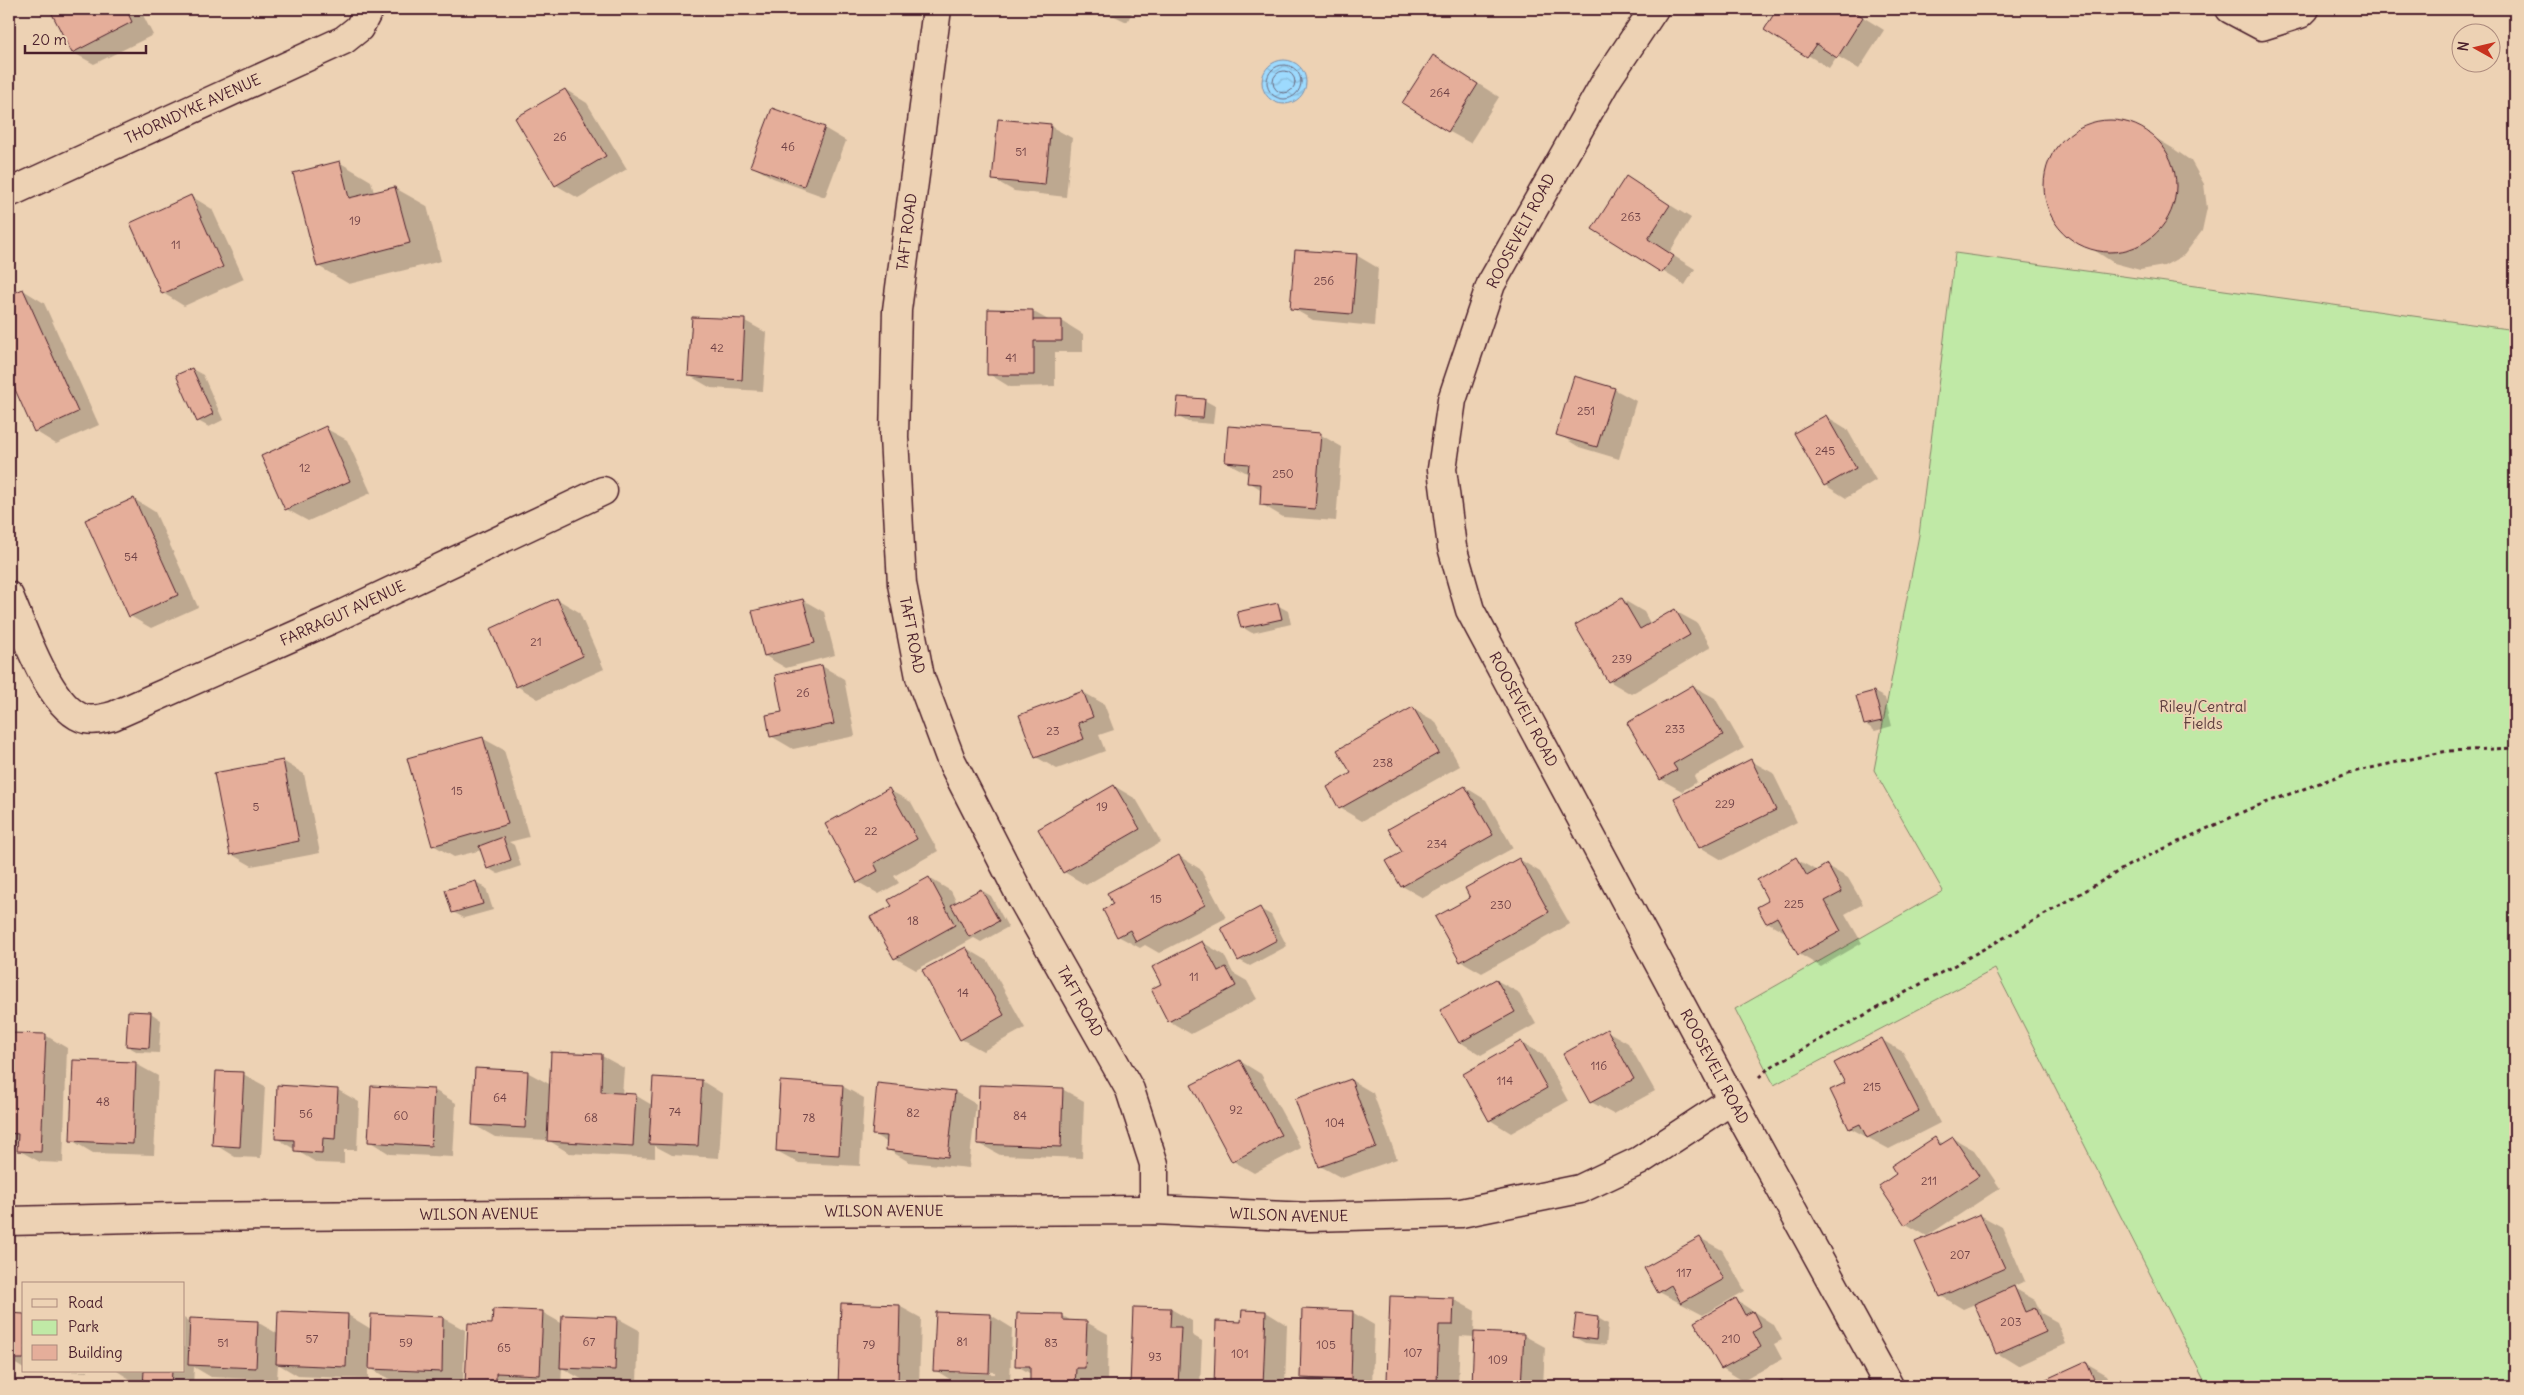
<svg xmlns="http://www.w3.org/2000/svg" width="2524" height="1395" font-family="Delius,sans-serif">
  <style>
    .green { fill: #c0e9a6; stroke: #858468 }
    .water { fill: url(#water-waves); stroke: #7c8faa }
    .shadow { fill: #0003; fill-rule: evenodd }
    .lines { fill: none; stroke-linecap: round; stroke-linejoin: round }
    .shore { stroke: #6b6a7f; stroke-width: 1 }
    .building { fill: #e5ae9a; stroke: #4a1f2b }
    .minor-casing { stroke: #4a1f2b; stroke-width: 31 }
    .path { stroke: #4a1f2b; stroke-width: 3; stroke-dasharray: 4 4; stroke-linecap: butt }
    .minor { stroke: #edd2b4; stroke-width: 28 }
    .labels { text-anchor: middle; stroke-width: 4; stroke-linejoin: round; paint-order: stroke }
    .number-label { font-size: 12px; fill: #714347 }
    .street-label { font-size: 15px; fill: #4a1f2b; stroke: #edd2b4 }
    .park-label { font-size: 15px; fill: #5c3d3d; stroke: #edd2b4 }
  </style>
  <defs>
    <pattern id="water-waves" width="16" height="10" patternUnits="userSpaceOnUse" patternTransform="scale(1.25)"><rect width="16" height="10" fill="#9ddafe"/><path d="M0 5q4-4 8 0t8 0" fill="none" stroke="#89bbda"/></pattern>
  </defs>
  <rect width="100%" height="100%" fill="#edd2b4"/>
  <filter id="ink" filterUnits="userSpaceOnUse"><feTurbulence type="fractalNoise" baseFrequency=".02" numOctaves="2"/><feDisplacementMap in="SourceGraphic" scale="10" xChannelSelector="R" yChannelSelector="G"/><feConvolveMatrix kernelMatrix="1 2 1 2 8 2 1 2 1" color-interpolation-filters="sRGB"/></filter>
  <g filter="url(#ink)">
    <polygon class="green" points="1955,253 2515,330 2515,1386 2207,1386 1995,969 1774,1085 1735,1009 1943,891 1874,770 1919,535"/>
    <circle class="water" cx="1284" cy="82" r="22"/>
    <g class="shadow">
      <polygon points="56,9 140,9 153,35 94,64 72,52 52,11"/>
      <polygon points="1100,9 1134,9 1127,22"/>
      <polygon points="1779,9 1850,9 1884,30 1859,69 1837,56 1829,68 1765,29"/>
      <polygon points="1455,69 1499,97 1470,143 1448,131"/>
      <polygon points="566,90 587,103 627,169 578,198 556,185"/>
      <polygon points="2116,122 2142,130 2174,149 2191,161 2204,184 2207,208 2202,231 2184,255 2164,266 2140,270 2114,263 2063,230 2048,204 2046,180 2052,157 2066,139 2089,125"/>
      <polygon points="1050,126 1072,138 1066,197 1014,191 993,179"/>
      <polygon points="824,128 846,141 825,197 773,178 752,166"/>
      <polygon points="339,162 371,181 374,193 395,188 427,206 441,261 349,284 318,266"/>
      <polygon points="1627,178 1691,218 1669,253 1695,269 1685,285 1594,229"/>
      <polygon points="191,196 212,209 244,279 184,306 163,293"/>
      <polygon points="1356,255 1378,268 1374,326 1313,320 1292,308"/>
      <polygon points="23,290 44,303 99,425 56,444 35,431 9,373 9,296"/>
      <polygon points="1032,311 1050,321 1062,321 1083,334 1083,352 1055,352 1055,386 1010,387 989,374"/>
      <polygon points="693,318 745,321 767,333 763,391 711,388 690,376"/>
      <polygon points="192,369 203,375 223,420 209,427 198,421"/>
      <polygon points="1614,389 1636,401 1619,459 1579,447 1558,434"/>
      <polygon points="1204,400 1215,406 1213,424 1188,422 1177,416"/>
      <polygon points="1826,416 1847,429 1876,480 1846,498 1825,485"/>
      <polygon points="325,428 347,440 371,493 308,521 286,509"/>
      <polygon points="1321,435 1342,447 1336,521 1283,517 1261,504 1262,490 1249,482 1249,474 1226,462"/>
      <polygon points="134,499 155,512 198,607 151,628 130,616"/>
      <polygon points="557,599 579,612 604,669 538,699 517,686"/>
      <polygon points="1622,599 1644,612 1651,625 1675,611 1697,623 1711,647 1631,694 1609,681 1577,625"/>
      <polygon points="803,600 824,612 835,655 786,668 765,656"/>
      <polygon points="1277,605 1288,611 1291,624 1252,633 1242,627"/>
      <polygon points="822,666 844,679 855,736 793,749 771,736 783,713"/>
      <polygon points="1693,686 1715,698 1744,748 1694,776 1697,782 1682,791 1660,779"/>
      <polygon points="1083,692 1104,704 1114,730 1099,735 1105,751 1057,769 1036,757"/>
      <polygon points="1874,692 1885,698 1892,726 1875,731 1865,724"/>
      <polygon points="1413,709 1435,721 1460,766 1362,821 1340,808 1329,787 1352,774"/>
      <polygon points="482,738 504,750 529,837 509,842 514,845 521,866 498,874 488,868 482,850 454,857 433,845"/>
      <polygon points="283,761 304,774 320,853 252,866 231,854"/>
      <polygon points="1751,761 1773,773 1797,822 1722,860 1700,847"/>
      <polygon points="1114,786 1136,799 1161,842 1086,885 1064,872"/>
      <polygon points="1465,787 1486,800 1513,848 1423,898 1402,886 1403,853"/>
      <polygon points="889,790 911,802 938,851 894,876 899,883 879,894 858,882"/>
      <polygon points="1179,856 1200,869 1226,918 1159,953 1145,945 1140,948 1118,936"/>
      <polygon points="1519,859 1540,872 1570,924 1482,973 1461,961 1471,898"/>
      <polygon points="1796,859 1817,871 1827,866 1848,878 1863,904 1845,914 1862,943 1821,967 1799,954 1787,933 1767,922 1770,901"/>
      <polygon points="929,878 951,891 957,903 981,890 991,896 1008,927 981,942 974,938 916,970 895,958 893,906"/>
      <polygon points="476,882 486,888 493,910 464,918 453,912"/>
      <polygon points="1260,909 1271,915 1287,946 1250,966 1239,960"/>
      <polygon points="1202,942 1224,955 1233,973 1247,981 1257,999 1191,1034 1169,1021 1162,984"/>
      <polygon points="966,948 988,961 1025,1028 983,1051 961,1039"/>
      <polygon points="1496,980 1518,992 1536,1024 1481,1055 1460,1042"/>
      <polygon points="151,1013 161,1020 159,1053 138,1052 127,1046"/>
      <polygon points="1607,1031 1628,1043 1655,1091 1613,1114 1591,1102"/>
      <polygon points="9,1034 45,1035 67,1048 63,1163 40,1162 18,1150 19,1144 9,1142"/>
      <polygon points="1882,1040 1903,1052 1940,1123 1889,1149 1850,1128 1847,1084"/>
      <polygon points="1521,1042 1543,1055 1568,1101 1511,1133 1490,1120"/>
      <polygon points="552,1053 602,1056 624,1068 622,1095 635,1095 652,1105 702,1081 723,1094 719,1158 672,1155 655,1146 655,1158 569,1153 548,1140 495,1137 474,1125 527,1072 551,1085"/>
      <polygon points="74,1061 136,1064 158,1076 154,1155 93,1153 71,1140"/>
      <polygon points="1240,1061 1261,1074 1301,1148 1254,1173 1233,1161"/>
      <polygon points="243,1074 265,1086 261,1158 235,1157 214,1144"/>
      <polygon points="1351,1080 1373,1093 1397,1159 1342,1178 1320,1166"/>
      <polygon points="842,1086 864,1098 860,1166 799,1163 777,1151"/>
      <polygon points="372,1087 434,1090 456,1103 453,1157 390,1154 369,1141"/>
      <polygon points="1062,1089 1084,1101 1082,1158 1000,1155 978,1143"/>
      <polygon points="338,1090 359,1102 357,1150 344,1150 344,1164 317,1163 276,1138"/>
      <polygon points="955,1092 976,1104 969,1168 909,1162 887,1149 888,1143 873,1134"/>
      <polygon points="1953,1138 1974,1150 2000,1188 1927,1236 1906,1224 1898,1174 1935,1139 1944,1144"/>
      <polygon points="1980,1215 2002,1227 2025,1281 2012,1287 2035,1300 2041,1313 2057,1322 2066,1344 2018,1366 1997,1353 1975,1304 1963,1309 1941,1296"/>
      <polygon points="1700,1238 1722,1250 1745,1291 1703,1315 1659,1292"/>
      <polygon points="1453,1299 1475,1311 1474,1333 1523,1335 1545,1347 1543,1386 1473,1386 1475,1337 1460,1336 1458,1386 1399,1386 1389,1380"/>
      <polygon points="1736,1300 1774,1325 1782,1340 1774,1344 1782,1359 1743,1381 1722,1368"/>
      <polygon points="842,1304 899,1306 921,1318 919,1386 840,1386"/>
      <polygon points="1134,1308 1171,1309 1192,1321 1192,1335 1202,1341 1200,1386 1131,1386"/>
      <polygon points="542,1312 563,1324 563,1316 617,1318 639,1330 637,1382 583,1380 562,1368 561,1386 466,1384 493,1325"/>
      <polygon points="1266,1312 1287,1325 1285,1386 1215,1386 1217,1322 1243,1323"/>
      <polygon points="1352,1312 1374,1325 1372,1386 1316,1386 1301,1377"/>
      <polygon points="9,1314 24,1315 24,1369 9,1360"/>
      <polygon points="348,1315 371,1329 372,1315 443,1318 465,1330 463,1383 391,1380 368,1367 368,1379 298,1376 278,1364 277,1380 211,1377 194,1367 193,1386 144,1386 145,1381 133,1381 117,1371 184,1371 184,1318 191,1323 257,1322 278,1334"/>
      <path d="M991,1315L1012,1328L1010,1384L956,1383L935,1370ZM955,1370L995,1372V1374L955,1373Z"/>
      <polygon points="1063,1316 1073,1322 1086,1322 1108,1334 1107,1380 1097,1380 1097,1386 1031,1386 1031,1374 1016,1365"/>
      <polygon points="1577,1316 1598,1318 1608,1324 1606,1345 1585,1343 1574,1337"/>
      <polygon points="2086,1363 2107,1375 2112,1386 2034,1386"/>
      <polygon points="59,1371 88,1371 88,1372"/>
    </g>
    <g class="lines">
      <g class="shore">
        <circle cx="1284" cy="82" r="17"/>
        <circle cx="1284" cy="82" r="11"/>
      </g>
    </g>
    <g class="building">
      <polygon points="53,9 126,9 132,22 72,53 50,10"/>
      <polygon points="1777,9 1850,9 1863,17 1837,58 1816,44 1807,57 1764,30"/>
      <polygon points="1433,55 1478,84 1448,132 1402,103"/>
      <polygon points="565,89 606,156 555,186 515,118"/>
      <polygon points="772,108 825,127 804,186 750,166"/>
      <polygon points="998,119 1051,124 1045,185 992,180"/>
      <circle cx="2110" cy="186" r="66"/>
      <polygon points="340,161 349,198 395,187 410,243 317,267 293,173"/>
      <polygon points="1626,176 1670,205 1648,239 1674,256 1662,273 1592,229"/>
      <polygon points="191,195 223,267 162,294 130,223"/>
      <polygon points="1295,250 1357,254 1352,314 1290,309"/>
      <polygon points="23,289 78,412 34,432 9,376 9,295"/>
      <polygon points="988,309 1033,310 1033,320 1062,320 1062,341 1034,341 1034,375 987,375"/>
      <polygon points="692,317 745,319 742,380 688,376"/>
      <polygon points="192,368 213,414 197,422 176,375"/>
      <polygon points="1574,376 1615,388 1597,447 1556,435"/>
      <polygon points="1178,397 1205,399 1203,418 1176,417"/>
      <polygon points="1826,415 1856,468 1824,486 1794,433"/>
      <polygon points="326,426 350,481 285,510 261,456"/>
      <polygon points="1228,426 1321,433 1315,509 1260,505 1261,484 1247,483 1249,464 1225,462"/>
      <polygon points="134,498 178,595 129,617 85,520"/>
      <polygon points="557,598 583,656 516,687 490,629"/>
      <polygon points="1622,598 1640,629 1675,609 1690,635 1608,682 1575,625"/>
      <polygon points="803,599 815,643 764,656 752,611"/>
      <polygon points="1278,603 1282,619 1241,628 1237,612"/>
      <polygon points="822,665 834,724 770,737 766,715 782,712 775,675"/>
      <polygon points="1693,685 1723,735 1673,764 1677,770 1660,780 1627,723"/>
      <polygon points="1083,691 1093,717 1078,723 1084,739 1035,758 1019,715"/>
      <polygon points="1874,691 1882,721 1864,725 1856,696"/>
      <polygon points="1413,707 1439,753 1339,809 1327,787 1351,773 1337,750"/>
      <polygon points="483,737 508,824 432,846 407,758"/>
      <polygon points="1751,759 1776,810 1699,848 1674,798"/>
      <polygon points="283,760 299,841 230,855 214,773"/>
      <polygon points="1114,785 1140,829 1063,873 1038,829"/>
      <polygon points="1465,786 1493,835 1401,887 1386,861 1402,852 1388,829"/>
      <polygon points="889,788 917,839 874,863 878,871 857,883 825,824"/>
      <polygon points="503,837 511,860 487,869 479,846"/>
      <polygon points="1179,855 1205,905 1136,942 1130,930 1117,937 1103,910 1113,904 1107,893"/>
      <polygon points="1796,857 1807,876 1827,864 1842,892 1825,901 1841,931 1798,955 1777,917 1766,923 1757,907 1768,901 1757,880"/>
      <polygon points="1519,858 1549,912 1460,962 1435,917 1470,898 1465,888"/>
      <polygon points="929,877 955,925 894,959 870,917 892,906 888,900"/>
      <polygon points="476,881 483,904 452,913 445,890"/>
      <polygon points="981,889 999,921 969,937 951,905"/>
      <polygon points="1260,907 1277,940 1238,961 1221,928"/>
      <polygon points="1202,941 1218,971 1226,967 1236,986 1168,1022 1151,989 1161,984 1152,967"/>
      <polygon points="966,947 1004,1015 960,1040 922,970"/>
      <polygon points="1496,979 1515,1012 1459,1043 1440,1010"/>
      <polygon points="128,1011 151,1012 149,1048 126,1046"/>
      <polygon points="1607,1029 1634,1079 1590,1103 1563,1054"/>
      <polygon points="9,1033 46,1034 41,1152 17,1151 18,1134 9,1133"/>
      <polygon points="1882,1038 1919,1111 1867,1138 1860,1124 1849,1129 1830,1090 1845,1083 1834,1063"/>
      <polygon points="1521,1041 1547,1088 1489,1121 1463,1074"/>
      <polygon points="551,1052 602,1054 601,1092 636,1094 633,1146 547,1141"/>
      <polygon points="73,1060 136,1062 133,1144 70,1141"/>
      <polygon points="1240,1060 1281,1135 1232,1162 1191,1085"/>
      <polygon points="475,1068 528,1071 525,1128 472,1125"/>
      <polygon points="216,1071 244,1072 240,1147 212,1145"/>
      <polygon points="653,1077 702,1080 698,1146 649,1144"/>
      <polygon points="1351,1079 1376,1147 1319,1167 1295,1099"/>
      <polygon points="780,1081 843,1085 839,1155 776,1151"/>
      <polygon points="877,1083 955,1091 948,1157 886,1150 887,1136 872,1135"/>
      <polygon points="277,1085 338,1089 335,1139 323,1138 322,1153 294,1151 294,1140 275,1139"/>
      <polygon points="979,1085 1063,1088 1061,1147 977,1144"/>
      <polygon points="371,1086 434,1089 431,1146 368,1142"/>
      <polygon points="1935,1137 1940,1145 1953,1137 1979,1176 1905,1225 1879,1186 1896,1174 1891,1166"/>
      <polygon points="1980,1214 2005,1268 1940,1297 1915,1242"/>
      <polygon points="1700,1237 1724,1279 1681,1303 1671,1285 1658,1293 1644,1268"/>
      <polygon points="2014,1286 2025,1312 2035,1308 2046,1332 1996,1354 1974,1304"/>
      <polygon points="1390,1296 1454,1298 1453,1325 1439,1325 1437,1383 1387,1381"/>
      <polygon points="1736,1298 1745,1315 1753,1311 1761,1327 1753,1332 1761,1347 1721,1369 1694,1322"/>
      <polygon points="841,1303 900,1305 898,1386 838,1386"/>
      <polygon points="1133,1307 1171,1308 1170,1327 1181,1327 1178,1386 1130,1386"/>
      <polygon points="493,1309 543,1311 540,1375 496,1373 496,1386 465,1385 468,1323 492,1324"/>
      <polygon points="1302,1309 1353,1311 1351,1380 1300,1378"/>
      <polygon points="1242,1310 1266,1311 1263,1386 1214,1386 1216,1321 1241,1322"/>
      <polygon points="278,1311 348,1314 346,1367 276,1364"/>
      <polygon points="936,1312 991,1314 989,1373 933,1371"/>
      <polygon points="9,1313 24,1314 24,1359 9,1359"/>
      <polygon points="1017,1313 1063,1314 1063,1320 1087,1321 1085,1368 1076,1368 1075,1386 1030,1386 1030,1366 1015,1366"/>
      <polygon points="371,1314 443,1317 442,1372 369,1369"/>
      <polygon points="1576,1314 1598,1317 1596,1340 1573,1337"/>
      <polygon points="562,1315 617,1317 615,1370 560,1368"/>
      <polygon points="190,1318 258,1321 256,1368 188,1365"/>
      <polygon points="1474,1332 1524,1334 1521,1386 1472,1386"/>
      <polygon points="2086,1361 2097,1386 2031,1386"/>
      <polygon points="144,1371 172,1371 171,1386 143,1386"/>
      <polygon points="1782,1380 1785,1386 1772,1386"/>
      <polygon points="97,1383 129,1384 129,1386 97,1386"/>
    </g>
    <g class="lines">
      <defs>
        <g id="minor">
          <path id="s1" d="M937,9L897,310L894,437L902,584L920,677L951,760L1021,897L1130,1090L1154,1164V1210"/>
          <path id="s2" d="M1654,9L1606,81L1491,284L1452,400L1442,469L1452,547L1470,610L1732,1100L1889,1386"/>
          <polyline points="2230,9 2262,26 2300,14 2305,9"/>
          <path id="s3" d="M9,193L344,40L359,28L369,9"/>
          <path id="s4" d="M9,596C23,628 50,711 86,719C96,721 104,718 113,716L330,620L603,491"/>
          <path id="s5" d="M9,1221L178,1217L737,1212L1154,1210L1310,1217L1461,1213L1580,1189L1639,1161L1732,1100"/>
        </g>
      </defs>
      <use href="#minor" class="minor-casing"/>
      <polyline class="path" points="1759,1077 1769,1068 2018,930 2131,864 2249,809 2344,774 2447,751 2515,748"/>
      <use href="#minor" class="minor"/>
    </g>
  </g>
  <g class="labels">
    <g class="number-label">
      <text x="1440" y="97">264</text>
      <text x="560" y="141">26</text>
      <text x="788" y="151">46</text>
      <text x="1021" y="156">51</text>
      <text x="1631" y="221">263</text>
      <text x="355" y="225">19</text>
      <text x="176" y="249">11</text>
      <text x="1324" y="285">256</text>
      <text x="717" y="352">42</text>
      <text x="1011" y="362">41</text>
      <text x="1586" y="415">251</text>
      <text x="1825" y="455">245</text>
      <text x="305" y="472">12</text>
      <text x="1283" y="478">250</text>
      <text x="131" y="561">54</text>
      <text x="536" y="646">21</text>
      <text x="1622" y="663">239</text>
      <text x="803" y="697">26</text>
      <text x="1675" y="733">233</text>
      <text x="1053" y="735">23</text>
      <text x="1383" y="767">238</text>
      <text x="457" y="795">15</text>
      <text x="1725" y="808">229</text>
      <text x="256" y="811">5</text>
      <text x="1102" y="811">19</text>
      <text x="871" y="835">22</text>
      <text x="1437" y="848">234</text>
      <text x="1156" y="903">15</text>
      <text x="1794" y="908">225</text>
      <text x="1501" y="909">230</text>
      <text x="913" y="925">18</text>
      <text x="1194" y="981">11</text>
      <text x="963" y="997">14</text>
      <text x="1599" y="1070">116</text>
      <text x="1505" y="1085">114</text>
      <text x="1872" y="1091">215</text>
      <text x="500" y="1102">64</text>
      <text x="103" y="1106">48</text>
      <text x="1236" y="1114">92</text>
      <text x="675" y="1116">74</text>
      <text x="913" y="1117">82</text>
      <text x="306" y="1118">56</text>
      <text x="401" y="1120">60</text>
      <text x="1020" y="1120">84</text>
      <text x="591" y="1122">68</text>
      <text x="809" y="1122">78</text>
      <text x="1335" y="1127">104</text>
      <text x="1929" y="1185">211</text>
      <text x="1960" y="1259">207</text>
      <text x="1684" y="1277">117</text>
      <text x="2011" y="1326">203</text>
      <text x="312" y="1343">57</text>
      <text x="1731" y="1343">210</text>
      <text x="589" y="1346">67</text>
      <text x="962" y="1346">81</text>
      <text x="223" y="1347">51</text>
      <text x="406" y="1347">59</text>
      <text x="1051" y="1347">83</text>
      <text x="869" y="1349">79</text>
      <text x="1326" y="1349">105</text>
      <text x="504" y="1352">65</text>
      <text x="1413" y="1357">107</text>
      <text x="1240" y="1358">101</text>
      <text x="1155" y="1361">93</text>
      <text x="1498" y="1364">109</text>
    </g>
    <g class="street-label">
      <text dy="5" stroke="none"><textPath href="#s3" startOffset="202">THORNDYKE AVENUE</textPath></text>
      <text transform="translate(1521 231) rotate(-62)" y="5">ROOSEVELT ROAD</text>
      <text transform="translate(907 232) rotate(-83)" y="5">TAFT ROAD</text>
      <text dy="5" stroke="none"><textPath href="#s4" startOffset="428">FARRAGUT AVENUE</textPath></text>
      <text dy="5" stroke="none"><textPath href="#s1" startOffset="630">TAFT ROAD</textPath></text>
      <text dy="5" stroke="none"><textPath href="#s2" startOffset="769">ROOSEVELT ROAD</textPath></text>
      <text dy="5" stroke="none"><textPath href="#s1" startOffset="1035">TAFT ROAD</textPath></text>
      <text dy="5" stroke="none"><textPath href="#s2" startOffset="1174">ROOSEVELT ROAD</textPath></text>
      <text dy="5" stroke="none"><textPath href="#s5" startOffset="875">WILSON AVENUE</textPath></text>
      <text dy="5" stroke="none"><textPath href="#s5" startOffset="470">WILSON AVENUE</textPath></text>
      <text dy="5" stroke="none"><textPath href="#s5" startOffset="1280">WILSON AVENUE</textPath></text>
    </g>
    <g class="park-label">
      <text x="2203" y="712">Riley/Central<tspan x="2203" dy="17">Fields</tspan></text>
    </g>
  </g>
  <rect width="2524" height="1395" fill="none" stroke="#edd2b4" stroke-width="30"/>
  <rect x="15" y="15" width="2494" height="1365" fill="none" stroke="#4a1f2b" stroke-width="2" filter="url(#ink)"/>
  <rect x="22" y="1282" width="162" height="90" fill="#edd2b4" stroke="#ac8a7d"/>
  <rect x="32" y="1299" width="25" height="8" fill="#edd2b4" stroke="#ac8a7d"/>
  <text x="68" y="1308" font-size="15" fill="#4a1f2b">Road</text>
  <rect x="32" y="1320" width="25" height="15" fill="#c0e9a6" stroke="#ac8a7d"/>
  <text x="68" y="1332" font-size="15" fill="#4a1f2b">Park</text>
  <rect x="32" y="1345" width="25" height="15" fill="#e5ae9a" stroke="#ac8a7d"/>
  <text x="68" y="1358" font-size="15" fill="#4a1f2b">Building</text>
  <g transform="translate(2476 48) rotate(278)"><circle r="24" fill="#edd2b4" stroke="#ac8a7d"/>
  <path d="M0-4L9 19L0 12L-9 19Z" fill="#c8321e"/>
  <text y="-8" font-size="14" font-weight="bold" text-anchor="middle" fill="#4a1f2b">N</text>
  </g>
  <path d="M25 45v8h121v-8" fill="none" stroke="#4a1f2b" stroke-width="2.5"/>
  <text x="32" y="45" font-size="15" fill="#4a1f2b" stroke="#edd2b4" stroke-width="4" paint-order="stroke">20 m</text>
</svg>
